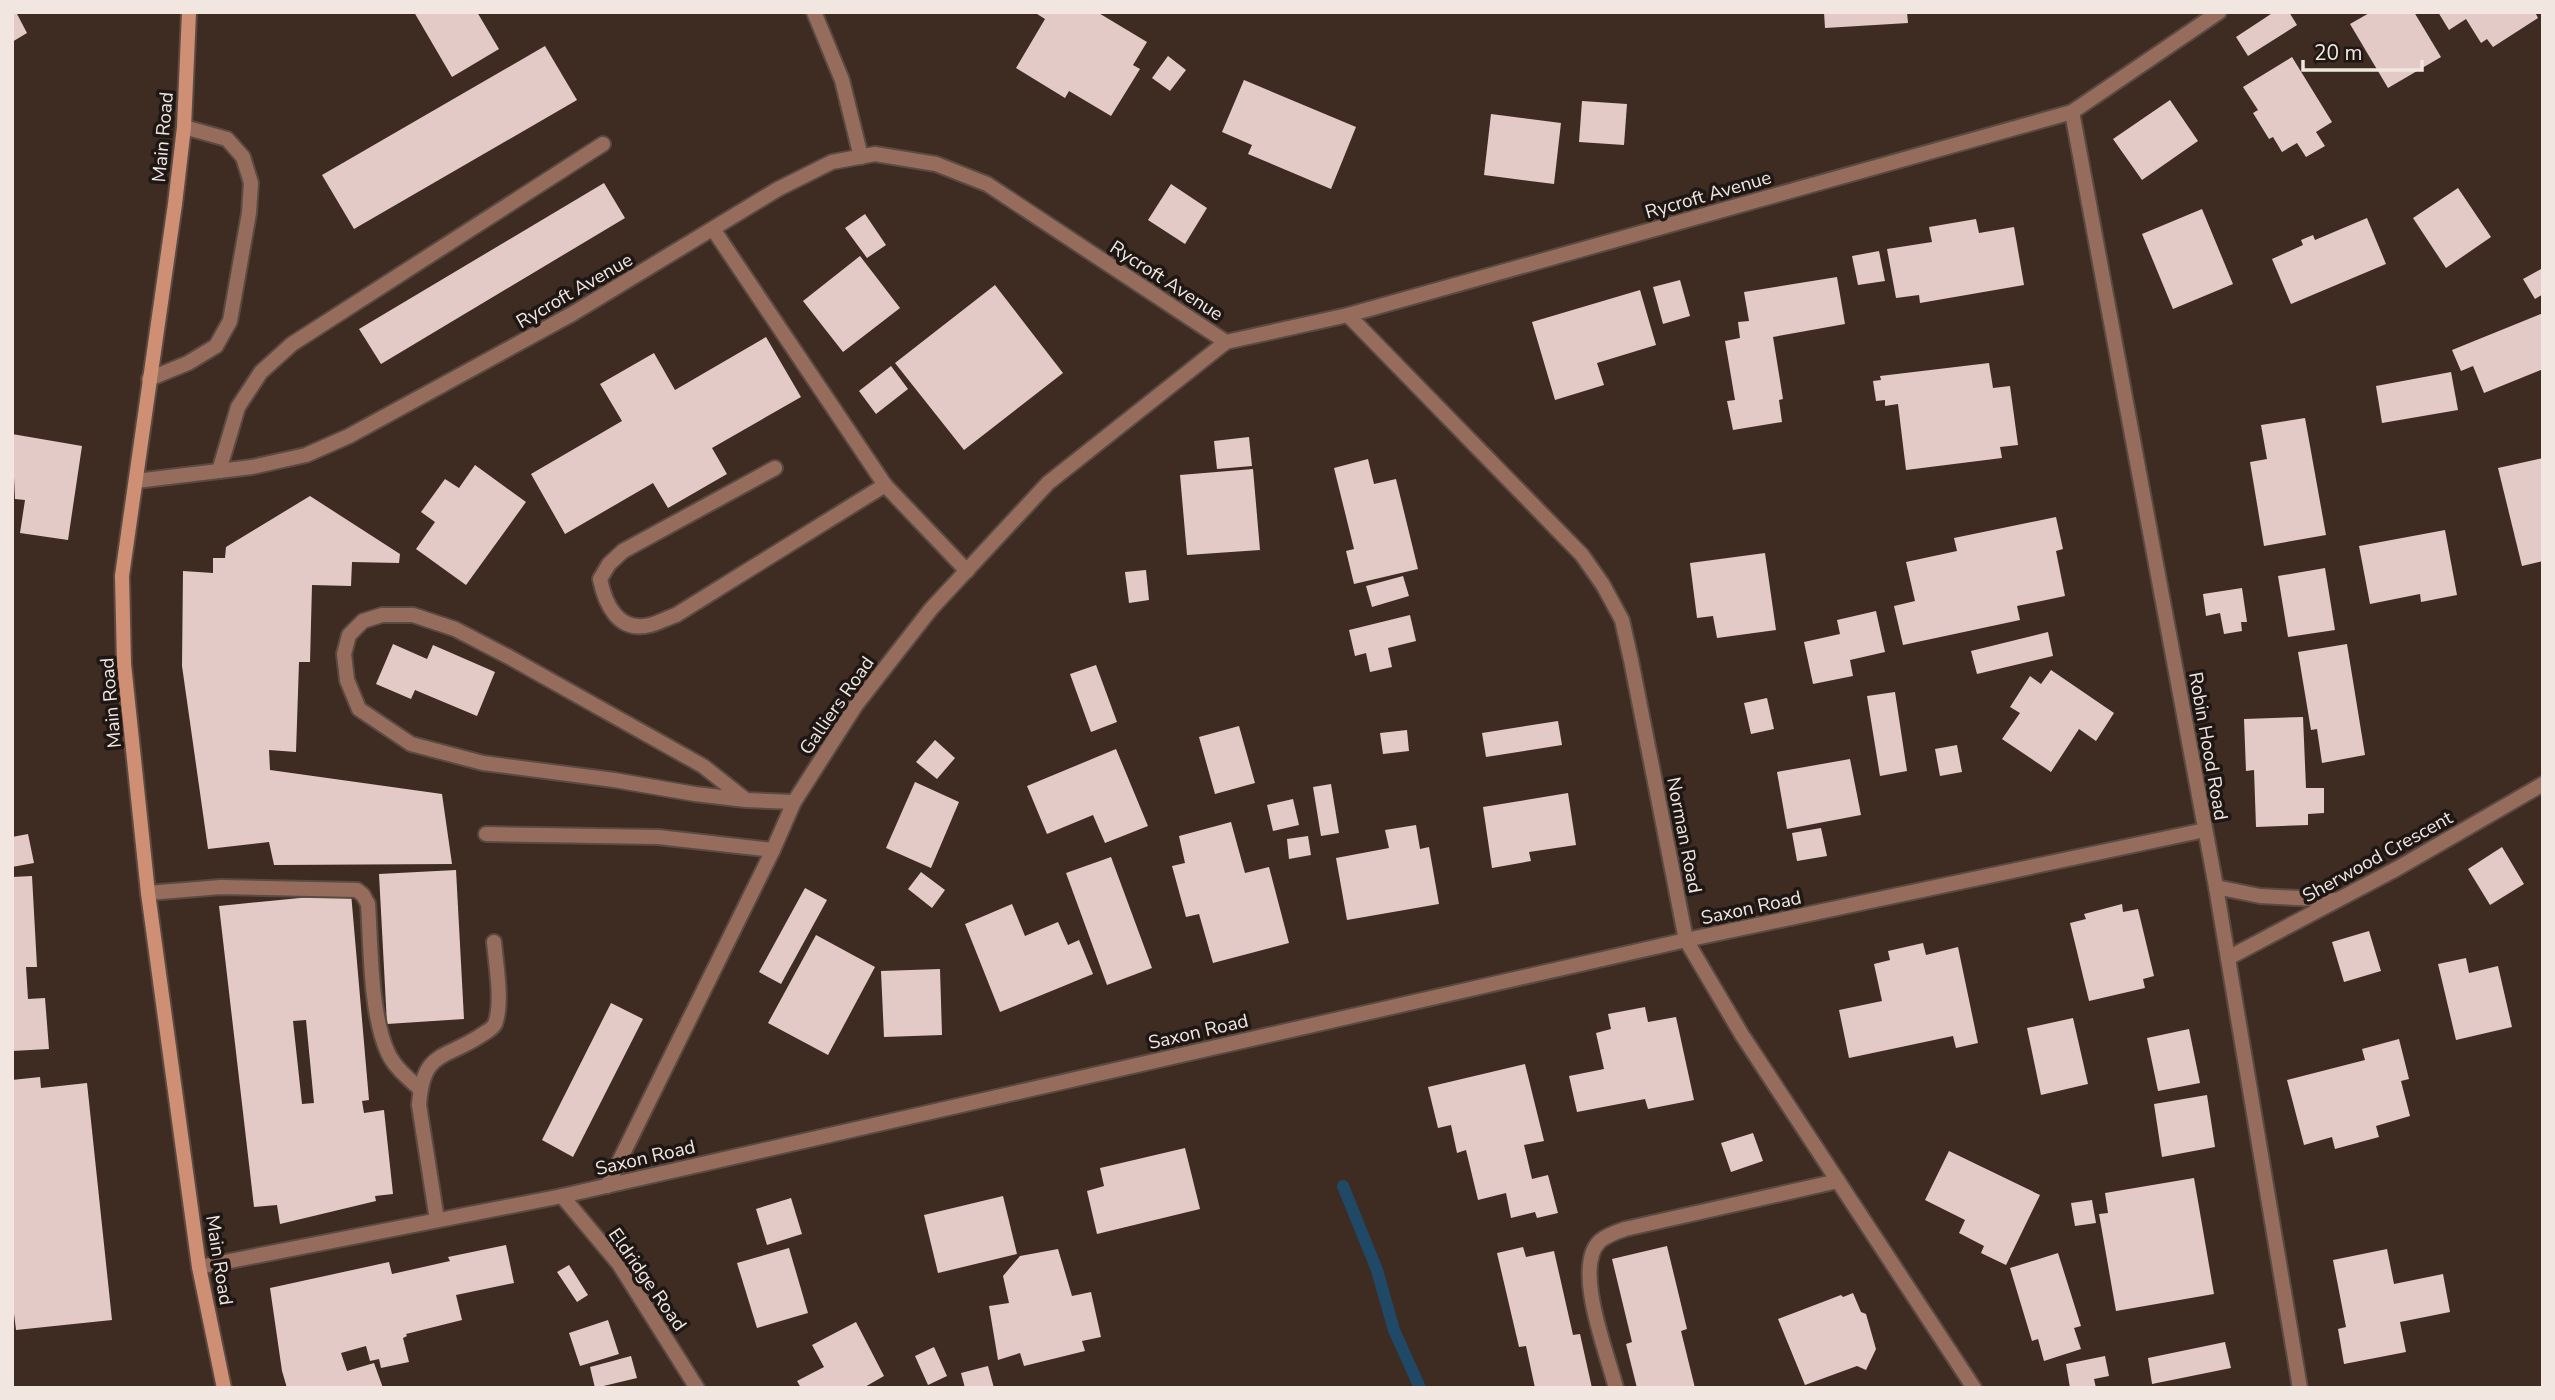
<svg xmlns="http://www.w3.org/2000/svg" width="2555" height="1400" font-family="'Nunito Sans',sans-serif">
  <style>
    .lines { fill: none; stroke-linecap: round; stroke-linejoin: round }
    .stream { stroke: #1f4966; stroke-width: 12 }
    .building { fill: #e4cac7; fill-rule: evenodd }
    .service-casing { stroke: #5b4a41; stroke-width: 18 }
    .minor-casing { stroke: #5b4a41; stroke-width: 18 }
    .secondary-casing { stroke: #5b4a41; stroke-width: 18 }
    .service { stroke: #966d5d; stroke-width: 14 }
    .minor { stroke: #966d5d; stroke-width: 14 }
    .secondary { stroke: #cf8f75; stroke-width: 14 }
    .labels { text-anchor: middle; stroke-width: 7; stroke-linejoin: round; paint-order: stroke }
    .street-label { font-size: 19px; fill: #f2e6e0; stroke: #1f1713 }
  </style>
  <rect width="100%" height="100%" fill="#3e2c23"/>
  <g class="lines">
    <polyline class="stream" points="1343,1186 1377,1270 1394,1330 1420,1388"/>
  </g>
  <g class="building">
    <polygon points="12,12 16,12 27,33 12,42"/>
    <polygon points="414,12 477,12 499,49 452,77"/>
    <polygon points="1034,12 1097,12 1147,42 1133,65 1140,69 1111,116 1069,91 1065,98 1016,68 1045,19"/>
    <polygon points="1824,12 1907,12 1908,23 1825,28"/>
    <polygon points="2274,12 2289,12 2297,25 2248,56 2236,37"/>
    <polygon points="2371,12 2414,12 2441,57 2388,88 2350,24"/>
    <polygon points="2438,12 2535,12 2538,18 2493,47 2487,39 2481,43 2466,19 2449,30"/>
    <polygon points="545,46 577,100 354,229 322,175"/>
    <polygon points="1168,56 1186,70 1170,91 1152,78"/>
    <polygon points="2292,57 2332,122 2316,132 2325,146 2306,157 2297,143 2282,152 2273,137 2269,139 2253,113 2258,110 2243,87"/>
    <polygon points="1244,80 1356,127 1331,189 1248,154 1252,145 1222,132"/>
    <polygon points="2170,100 2198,141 2142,180 2113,139"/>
    <polygon points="1582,101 1627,104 1624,145 1579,142"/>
    <polygon points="1491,114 1561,123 1554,184 1484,175"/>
    <polygon points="604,183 625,218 381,364 359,329"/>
    <polygon points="1171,184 1207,208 1185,244 1148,220"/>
    <polygon points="2458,188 2491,237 2446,268 2413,218"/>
    <polygon points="2202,209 2233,284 2173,309 2142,234"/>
    <polygon points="865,214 886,245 867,258 845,228"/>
    <polygon points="2367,218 2386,264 2291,304 2272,259 2303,245 2301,240 2313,235 2315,240"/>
    <polygon points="1976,219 1979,233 2014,227 2024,285 1920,303 1919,295 1896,298 1887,249 1932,242 1929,227"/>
    <polygon points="1879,251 1885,281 1858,285 1852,256"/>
    <polygon points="860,256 900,308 843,352 803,301"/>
    <polygon points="2543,268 2543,294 2535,299 2523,279"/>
    <polygon points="1837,277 1845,324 1773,337 1783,399 1779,400 1782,422 1733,430 1727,401 1735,400 1725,341 1740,338 1738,322 1749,321 1744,292"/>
    <polygon points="1680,280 1690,316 1663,324 1653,287"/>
    <polygon points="995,285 1063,373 964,450 895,363"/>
    <polygon points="1640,290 1656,345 1597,363 1604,385 1555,400 1532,322"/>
    <polygon points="2543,313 2543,369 2484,393 2473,366 2461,371 2452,350"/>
    <polygon points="766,337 801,397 712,448 727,474 668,508 653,483 565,534 531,474 622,421 600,384 654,353 675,390"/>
    <polygon points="1989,363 1993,388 2010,386 2018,445 2000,447 2002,458 1906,470 1898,404 1885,406 1885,400 1876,401 1873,381 1881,380 1880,376"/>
    <polygon points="891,366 908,389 876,414 859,391"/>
    <polygon points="2451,372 2458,410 2382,423 2376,386"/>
    <polygon points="2305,418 2326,535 2264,546 2250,462 2267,459 2261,425"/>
    <polygon points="12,434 82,446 68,540 20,533 25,500 15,499"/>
    <polygon points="1249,437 1252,466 1217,469 1214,441"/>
    <polygon points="2543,458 2543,561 2522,566 2498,468"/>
    <polygon points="1368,459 1374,484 1396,479 1418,569 1354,584 1346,551 1354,549 1334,468"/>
    <polygon points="475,465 526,502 466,585 416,549 435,522 421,512 445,479 459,488"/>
    <polygon points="1253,469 1260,550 1187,555 1180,475"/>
    <polygon points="310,496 400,554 399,563 352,562 351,586 312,585 310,662 299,662 296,752 269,750 270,770 442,794 452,864 274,865 269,842 208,849 182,666 183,571 213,573 213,558 225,558 226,547"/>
    <polygon points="2056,517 2063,549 2056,551 2065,596 2017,606 2020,620 1903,645 1894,606 1915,601 1906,562 1957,551 1954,538"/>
    <polygon points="2445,530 2457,595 2421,602 2420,594 2370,604 2359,546"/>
    <polygon points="1765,553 1776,630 1717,638 1713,616 1697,618 1690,563"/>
    <polygon points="2325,568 2335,630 2288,637 2278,576"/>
    <polygon points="1146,570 1149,600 1129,603 1125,572"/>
    <polygon points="1403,576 1409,596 1372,607 1366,586"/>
    <polygon points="2242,588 2247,622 2241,622 2242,631 2224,634 2220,613 2206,616 2203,594"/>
    <polygon points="1876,611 1885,652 1850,660 1853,676 1813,684 1804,642 1840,634 1837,620"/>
    <polygon points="1410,615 1416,641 1388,648 1392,667 1370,672 1366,653 1355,656 1349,630"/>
    <polygon points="2048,632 2053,656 1977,674 1971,651"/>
    <polygon points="393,644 427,659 433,645 495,672 477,716 415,690 411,699 376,684"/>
    <polygon points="2347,644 2365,755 2322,763 2317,729 2311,730 2298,652"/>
    <polygon points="1096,665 1117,722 1091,732 1070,674"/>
    <polygon points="2051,670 2114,713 2096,741 2079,729 2051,772 2002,739 2020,713 2010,707 2030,676 2041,684"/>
    <polygon points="1895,692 1907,771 1880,776 1867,696"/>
    <polygon points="1767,698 1774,729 1751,734 1744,703"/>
    <polygon points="2303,717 2306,788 2324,788 2324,813 2308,814 2308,825 2256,827 2254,770 2246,771 2244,719"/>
    <polygon points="1558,721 1562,745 1486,757 1482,733"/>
    <polygon points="1239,726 1255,783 1215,794 1199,737"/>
    <polygon points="1407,730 1409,751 1383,754 1380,733"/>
    <polygon points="935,740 955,758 937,779 916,762"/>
    <polygon points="1957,745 1962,772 1940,776 1935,749"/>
    <polygon points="1116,749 1148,826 1105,843 1093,815 1047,834 1027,786"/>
    <polygon points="1850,759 1861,815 1787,829 1777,772"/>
    <polygon points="915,782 959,802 931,868 886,848"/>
    <polygon points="1331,784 1339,833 1321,836 1313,787"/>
    <polygon points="1568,793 1576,845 1529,852 1531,861 1492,868 1483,807"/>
    <polygon points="1293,799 1299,825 1273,831 1267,805"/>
    <polygon points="1231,822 1245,873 1269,867 1289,943 1213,963 1199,914 1186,917 1172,866 1185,863 1179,836"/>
    <polygon points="1416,825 1420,849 1429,847 1439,904 1347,920 1336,858 1389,848 1385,830"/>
    <polygon points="1821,828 1827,856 1797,861 1792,833"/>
    <polygon points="28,834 34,863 12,867 12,837"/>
    <polygon points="1308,836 1311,855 1289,859 1287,839"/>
    <polygon points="2502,847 2524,884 2490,905 2468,869"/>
    <polygon points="1111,857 1152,968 1107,985 1066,873"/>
    <polygon points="456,870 464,1019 387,1024 379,874"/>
    <polygon points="921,872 945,890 932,908 908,889"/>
    <polygon points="32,876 37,967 26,967 28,999 45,998 49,1049 12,1051 12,877"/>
    <polygon points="805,888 827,900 781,984 759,972"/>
    <path d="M351,893L369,1100L362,1101L364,1113L384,1110L393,1194L375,1196L376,1201L280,1224L277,1205L254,1207L219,906ZM306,1020L314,1103L302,1104L293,1021Z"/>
    <polygon points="1012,904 1025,936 1058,922 1068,945 1079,940 1093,974 1000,1012 965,924"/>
    <polygon points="2122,904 2123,912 2138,909 2154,976 2143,979 2145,988 2089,1001 2070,923 2086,919 2084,914"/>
    <polygon points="2369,931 2381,971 2344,982 2332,942"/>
    <polygon points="816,935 875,967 828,1055 768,1023"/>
    <polygon points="1923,943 1926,955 1958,947 1978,1043 1956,1048 1953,1036 1849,1058 1839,1010 1882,1001 1874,964 1890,960 1888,951"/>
    <polygon points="2466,958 2469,973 2498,966 2512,1027 2456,1040 2438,964"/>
    <polygon points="940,969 942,1035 884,1037 881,971"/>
    <polygon points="611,1003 643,1019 573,1157 542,1140"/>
    <polygon points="1645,1007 1648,1022 1676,1017 1694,1100 1648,1109 1645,1099 1577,1112 1569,1076 1604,1069 1596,1033 1611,1029 1608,1014"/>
    <polygon points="2073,1018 2088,1084 2041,1095 2027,1028"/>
    <polygon points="2189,1029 2200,1083 2158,1091 2147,1038"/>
    <polygon points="2399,1039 2409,1079 2401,1081 2410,1116 2376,1126 2379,1137 2335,1149 2332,1137 2304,1145 2287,1080 2365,1060 2362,1049"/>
    <polygon points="1525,1064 1544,1141 1524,1145 1532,1179 1548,1175 1558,1213 1537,1218 1535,1212 1511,1218 1506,1193 1478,1200 1466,1150 1457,1153 1451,1125 1438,1128 1428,1087"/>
    <polygon points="40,1077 41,1088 87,1083 112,1320 16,1330 12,1297 12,1080"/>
    <polygon points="2207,1095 2215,1147 2162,1157 2154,1104"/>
    <polygon points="1753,1133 1763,1161 1731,1172 1721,1143"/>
    <polygon points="1185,1148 1200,1209 1097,1234 1087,1191 1104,1186 1100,1168"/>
    <polygon points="1949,1151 2040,1195 2006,1265 1981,1253 1984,1246 1959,1233 1965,1220 1925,1200"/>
    <polygon points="2194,1178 2214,1294 2116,1311 2099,1214 2108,1213 2105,1193"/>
    <polygon points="1003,1196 1017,1254 938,1273 924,1215"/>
    <polygon points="791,1198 802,1234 767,1245 756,1209"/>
    <polygon points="2092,1200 2096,1223 2075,1226 2071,1203"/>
    <polygon points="506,1245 514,1283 456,1295 462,1320 406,1334 407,1336 403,1338 409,1362 381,1368 379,1359 370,1361 366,1346 341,1353 347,1371 374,1363 383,1388 287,1388 282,1371 270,1288 389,1262 392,1274 450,1261 448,1257"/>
    <polygon points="1667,1246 1687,1329 1681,1331 1695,1388 1637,1388 1626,1344 1632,1342 1612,1259"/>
    <polygon points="1523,1247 1526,1257 1554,1251 1573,1335 1580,1334 1592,1388 1535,1388 1526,1346 1519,1347 1497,1253"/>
    <polygon points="789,1248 808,1313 757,1328 737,1263"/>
    <polygon points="1058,1249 1072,1296 1091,1292 1101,1337 1082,1341 1085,1351 1024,1366 1020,1353 998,1360 989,1306 1009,1303 1003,1276 1020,1256"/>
    <polygon points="2387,1249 2394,1284 2443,1274 2450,1312 2400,1322 2406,1352 2344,1364 2338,1329 2346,1327 2333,1260"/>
    <polygon points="2058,1253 2081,1326 2074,1328 2081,1349 2044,1361 2038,1339 2032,1341 2010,1268"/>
    <polygon points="569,1265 588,1295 577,1302 557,1272"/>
    <polygon points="1853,1293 1861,1312 1866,1314 1876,1349 1866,1370 1857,1366 1805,1385 1778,1319 1841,1295 1843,1297"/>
    <polygon points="608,1320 619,1354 580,1366 569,1333"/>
    <polygon points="856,1322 884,1376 863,1388 801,1388 797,1381 824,1367 812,1345"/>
    <polygon points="2225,1342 2231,1368 2152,1384 2148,1358"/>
    <polygon points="934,1347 947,1376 928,1385 915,1356"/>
    <polygon points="631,1356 637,1378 595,1388 590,1367"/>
    <polygon points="2105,1356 2109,1376 2094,1379 2096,1388 2070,1388 2066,1364"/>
    <polygon points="988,1366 994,1388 965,1388 961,1373"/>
  </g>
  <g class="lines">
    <defs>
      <g id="service">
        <polyline points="149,379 188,363 216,346 230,321 249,213 251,183 243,157 227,139 184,127"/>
        <path d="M775,468L623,551L609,564L600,579C605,604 618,633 650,625C658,623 667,618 676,615L885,485"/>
        <polyline points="219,471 238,407 261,372 292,344 603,144"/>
        <polyline points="746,800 703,766 509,657 455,629 413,615 382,615 363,621 349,635 344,654 347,680 359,709 411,744 483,763 614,780 695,794 746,800 794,802"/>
        <polyline points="486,834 658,837 773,850"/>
        <path d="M148,893L221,887L357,890L363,895L368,904C371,948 370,1014 388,1053C395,1068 409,1079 420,1089"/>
        <path d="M437,1220L419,1105C423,1049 445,1060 483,1034C488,1031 492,1029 495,1024C503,1003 496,965 494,942"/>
        <path d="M1616,1388C1608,1355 1572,1267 1600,1241C1607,1235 1616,1232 1625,1229L1838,1181"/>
      </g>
      <g id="minor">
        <polyline points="814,12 842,80 861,157"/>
        <polyline points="2072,112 2216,887 2300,1388"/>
        <polyline points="713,229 885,485 967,571"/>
        <polyline points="1348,315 1582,555 1603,585 1622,620 1631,660 1686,940 1742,1035 1974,1388"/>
        <polyline points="136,481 252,467 306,455 349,436 572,314 778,189 832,162 875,154 936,164 987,184 1226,342 1348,315 2072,112 2219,12"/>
        <polyline points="2216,887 2260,896 2336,900"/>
        <polyline points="2228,958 2398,868 2543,784"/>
        <polyline points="607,1186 773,850 794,802 856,705 931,609 1048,483 1226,342"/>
        <polyline points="562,1196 619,1264 697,1388"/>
        <polyline points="199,1267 562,1196 1686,940 2205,830"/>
      </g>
      <polyline id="secondary" points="189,12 184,127 175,204 122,576 124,664 148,893 199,1267 224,1388"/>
    </defs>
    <use href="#service" class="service-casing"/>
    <use href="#minor" class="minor-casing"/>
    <use href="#secondary" class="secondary-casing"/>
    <use href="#service" class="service"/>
    <use href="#minor" class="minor"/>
    <use href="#secondary" class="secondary"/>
  </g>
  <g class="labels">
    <g class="street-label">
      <text transform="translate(162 137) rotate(-85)" y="7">Main Road</text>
      <text transform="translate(1708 194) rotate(-16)" y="7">Rycroft Avenue</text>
      <text transform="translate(1167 280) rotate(33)" y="7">Rycroft Avenue</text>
      <text transform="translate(574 290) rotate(-30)" y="7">Rycroft Avenue</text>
      <text transform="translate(110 703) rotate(-95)" y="7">Main Road</text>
      <text transform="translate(836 705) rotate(-55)" y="7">Galliers Road</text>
      <text transform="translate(2209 746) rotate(80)" y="7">Robin Hood Road</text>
      <text transform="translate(1685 835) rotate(79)" y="7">Norman Road</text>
      <text transform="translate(2377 856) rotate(-29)" y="7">Sherwood Crescent</text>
      <text transform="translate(1751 907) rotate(-12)" y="7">Saxon Road</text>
      <text transform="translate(1198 1031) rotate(-13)" y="7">Saxon Road</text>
      <text transform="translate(645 1157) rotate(-13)" y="7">Saxon Road</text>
      <text transform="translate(220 1260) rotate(81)" y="7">Main Road</text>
      <text transform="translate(648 1279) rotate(55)" y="7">Eldridge Road</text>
    </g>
  </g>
  <rect width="2555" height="1400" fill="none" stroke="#f2e6e0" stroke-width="28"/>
  <path d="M2303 60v10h119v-10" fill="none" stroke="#f2e6e0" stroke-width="3.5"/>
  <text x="2314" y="60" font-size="21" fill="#f2e6e0" stroke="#1f1713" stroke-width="5" paint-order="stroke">20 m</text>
</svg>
